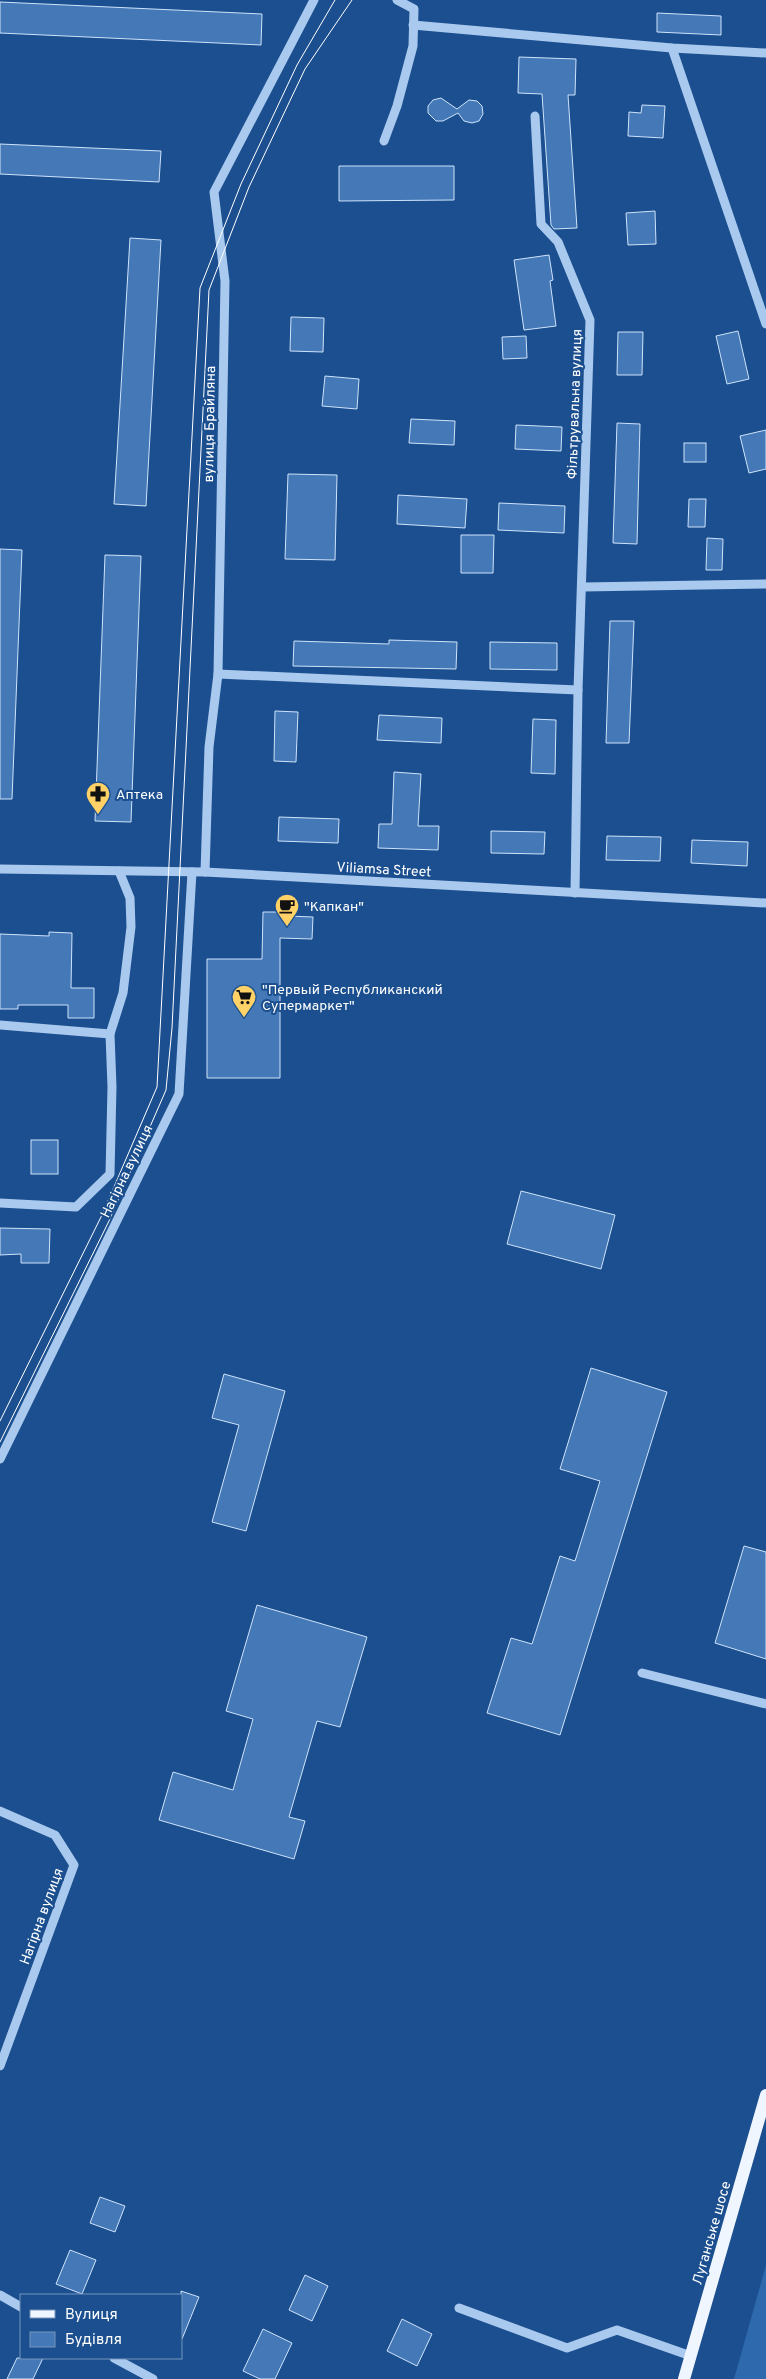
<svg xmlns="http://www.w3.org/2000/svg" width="766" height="2379" font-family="Overpass,sans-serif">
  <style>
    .green { fill: #2e69ad }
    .building { fill: #4478b7; stroke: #cfe3fa }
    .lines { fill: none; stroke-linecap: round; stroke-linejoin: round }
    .minor { stroke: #a9c9ee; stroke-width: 9 }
    .major { stroke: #f0f6ff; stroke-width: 12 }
    .tram { stroke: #fff; stroke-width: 1 }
    .labels { text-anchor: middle; stroke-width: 4; stroke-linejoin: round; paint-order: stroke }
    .street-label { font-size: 14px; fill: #fff; stroke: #1b4f8f }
    .poi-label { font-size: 14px; fill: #fff; stroke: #1b4f8f; text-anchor: start }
  </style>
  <rect width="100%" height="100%" fill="#1b4f8f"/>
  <polygon class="green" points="766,2265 766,2379 734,2379"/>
  <g class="building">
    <polygon points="0,2 262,14 261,45 0,33"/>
    <polygon points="657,13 721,16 721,35 657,32"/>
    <polygon points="519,57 576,59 575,95 568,95 577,228 554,229 551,225 542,94 518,93"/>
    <polygon points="441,98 457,109 469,100 477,101 482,106 483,114 479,121 472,123 464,121 458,113 443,121 436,121 428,113 428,106 433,100"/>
    <polygon points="642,105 665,106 663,138 628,136 629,112 641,113"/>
    <polygon points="0,144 161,151 159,182 0,174"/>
    <polygon points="339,166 454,166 454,200 339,201"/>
    <polygon points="655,211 656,244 628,245 626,213"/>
    <polygon points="130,238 161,240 146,506 114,504"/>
    <polygon points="549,255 553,280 550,281 556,326 524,330 514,260"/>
    <polygon points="291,317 324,318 323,352 290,351"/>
    <polygon points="738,331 749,379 727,384 716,336"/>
    <polygon points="618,332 643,332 642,375 617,375"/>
    <polygon points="526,336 527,358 503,359 502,337"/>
    <polygon points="325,376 359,379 357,409 322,406"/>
    <polygon points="411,419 455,421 454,445 409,443"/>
    <polygon points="617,423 640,424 637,544 613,543"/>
    <polygon points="516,425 562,427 561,451 515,449"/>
    <polygon points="766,430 766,469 749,473 740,436"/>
    <rect x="684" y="443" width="22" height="19"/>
    <polygon points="288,474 337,475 335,560 285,559"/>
    <polygon points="398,495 467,499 465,528 397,524"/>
    <polygon points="689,499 706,499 705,527 688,527"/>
    <polygon points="499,503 565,506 564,533 498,530"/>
    <polygon points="461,535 494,535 493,573 461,573"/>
    <polygon points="707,538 723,539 722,570 706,570"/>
    <polygon points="0,549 22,550 12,799 0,799"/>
    <polygon points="105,555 141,556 131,822 95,821"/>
    <polygon points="610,621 634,621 629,743 606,743"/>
    <polygon points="389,640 457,642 456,669 293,666 294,641 389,644"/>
    <polygon points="490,642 557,643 557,670 490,669"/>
    <polygon points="275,711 298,712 296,762 274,761"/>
    <polygon points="379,715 442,718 441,743 377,740"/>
    <polygon points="533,719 556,720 555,774 531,773"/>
    <polygon points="394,772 421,774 418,826 439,826 438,850 378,848 379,824 392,824"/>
    <polygon points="279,817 339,819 338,843 278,841"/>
    <polygon points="491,831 545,832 544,854 491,853"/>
    <polygon points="607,836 661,837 660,861 606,860"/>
    <polygon points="692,840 748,842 747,866 691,863"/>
    <polygon points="263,912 288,912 288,916 313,917 312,939 280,938 280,1078 207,1078 207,959 262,959"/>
    <polygon points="49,932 72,933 71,988 94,988 94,1018 68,1018 68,1005 18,1005 18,1009 0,1009 0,934 49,936"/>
    <rect x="31" y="1140" width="27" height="34"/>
    <polygon points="521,1191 615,1215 601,1269 507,1244"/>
    <polygon points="0,1228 50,1229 49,1263 21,1263 21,1254 0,1255"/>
    <polygon points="591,1368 667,1392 560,1735 487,1713 511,1638 532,1644 560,1556 575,1561 600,1481 560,1469"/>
    <polygon points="224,1374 285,1391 246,1531 212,1522 239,1425 212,1418"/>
    <polygon points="744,1546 766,1552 766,1659 715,1643"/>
    <polygon points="257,1605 367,1637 340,1727 317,1721 289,1817 305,1821 294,1859 159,1820 173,1772 233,1790 253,1719 226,1711"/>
    <polygon points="100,2197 125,2206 115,2232 90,2223"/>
    <polygon points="70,2250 96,2260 82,2294 56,2284"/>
    <polygon points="305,2275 328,2286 312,2321 289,2310"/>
    <polygon points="181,2291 199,2297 182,2339 181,2339"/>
    <polygon points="402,2319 432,2334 417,2366 387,2351"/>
    <polygon points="263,2329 292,2343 275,2379 260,2379 243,2371"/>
    <polygon points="17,2358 43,2358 33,2379 7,2379"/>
  </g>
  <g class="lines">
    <g class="minor">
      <polyline points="413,25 672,48 766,53"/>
      <polyline points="672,48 766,324"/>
      <polyline points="535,116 541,224 558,242 590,320 578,690 575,893"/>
      <polyline points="384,141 397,106 413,46 414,9 397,0"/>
      <polyline points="583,587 766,584"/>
      <polyline points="218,674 578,690"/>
      <polyline points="0,869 205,872 766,903"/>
      <polyline points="205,872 209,747 218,674 225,281 214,192 314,0"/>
      <polyline points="0,1025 110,1034"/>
      <polyline points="0,1203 76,1207 110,1174 112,1087 110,1034 123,993 131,927 130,898 119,871"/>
      <polyline points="0,1459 179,1094 192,872"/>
      <polyline points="642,1673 766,1704"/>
      <polyline points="0,1811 55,1835 74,1865 0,2066"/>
      <polyline points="0,2295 21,2307"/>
      <polyline points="459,2308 567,2348 617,2330 691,2356"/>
      <polyline points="114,2358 153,2379"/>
    </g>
    <polyline class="major" points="684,2379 766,2095"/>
    <g class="tram">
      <polyline points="0,1421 101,1217 157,1087 200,288 241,184 297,65 335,0"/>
      <polyline points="0,1442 109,1221 166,1090 172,1028 209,290 249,187 305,69 352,0"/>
    </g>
  </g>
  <defs>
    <symbol id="pharmacy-pin" viewBox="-11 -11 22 30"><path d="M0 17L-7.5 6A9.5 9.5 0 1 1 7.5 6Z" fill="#ffd166" stroke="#1b4f8f"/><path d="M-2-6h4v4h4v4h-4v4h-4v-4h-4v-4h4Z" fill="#111"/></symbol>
    <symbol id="cafe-pin" viewBox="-11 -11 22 30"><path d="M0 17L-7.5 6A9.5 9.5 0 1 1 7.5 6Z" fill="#ffd166" stroke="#1b4f8f"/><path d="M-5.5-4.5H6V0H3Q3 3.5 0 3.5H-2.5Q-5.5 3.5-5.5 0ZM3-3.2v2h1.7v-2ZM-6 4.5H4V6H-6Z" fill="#111"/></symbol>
    <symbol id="supermarket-pin" viewBox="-11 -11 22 30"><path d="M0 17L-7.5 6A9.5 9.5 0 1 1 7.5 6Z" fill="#ffd166" stroke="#1b4f8f"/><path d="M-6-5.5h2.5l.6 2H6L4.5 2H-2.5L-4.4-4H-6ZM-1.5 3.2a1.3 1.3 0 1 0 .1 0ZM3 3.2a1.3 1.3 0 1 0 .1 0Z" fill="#111"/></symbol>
  </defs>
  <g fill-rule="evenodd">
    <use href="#pharmacy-pin" x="84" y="780" width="28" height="38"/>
    <use href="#cafe-pin" x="273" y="892" width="28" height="38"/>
    <use href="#supermarket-pin" x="230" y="983" width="28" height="38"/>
  </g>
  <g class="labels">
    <g class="street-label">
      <text transform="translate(574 404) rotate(-88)" y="5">Фільтрувальна вулиця</text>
      <text transform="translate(209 424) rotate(-89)" y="5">вулиця Брайляна</text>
      <text transform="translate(384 869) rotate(3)" y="5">Viliamsa Street</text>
      <text transform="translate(126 1171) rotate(-64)" y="5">Нагірна вулиця</text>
      <text transform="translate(41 1916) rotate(-70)" y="5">Нагірна вулиця</text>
      <text transform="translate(711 2233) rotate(-74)" y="5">Луганське шосе</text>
    </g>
    <g class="poi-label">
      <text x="116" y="799">Аптека</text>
      <text x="304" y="911">"Капкан"</text>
      <text x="262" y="994">"Первый Республиканский<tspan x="262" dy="16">Супермаркет"</tspan></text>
    </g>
  </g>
  <rect x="20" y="2294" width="162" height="65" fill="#1b4f8f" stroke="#7695bc"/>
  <rect x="30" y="2310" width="25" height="8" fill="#f0f6ff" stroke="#7695bc"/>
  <text x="65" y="2319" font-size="15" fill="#ffffff">Вулиця</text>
  <rect x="30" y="2332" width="25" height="15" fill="#4478b7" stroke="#7695bc"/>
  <text x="65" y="2344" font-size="15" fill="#ffffff">Будівля</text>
</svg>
